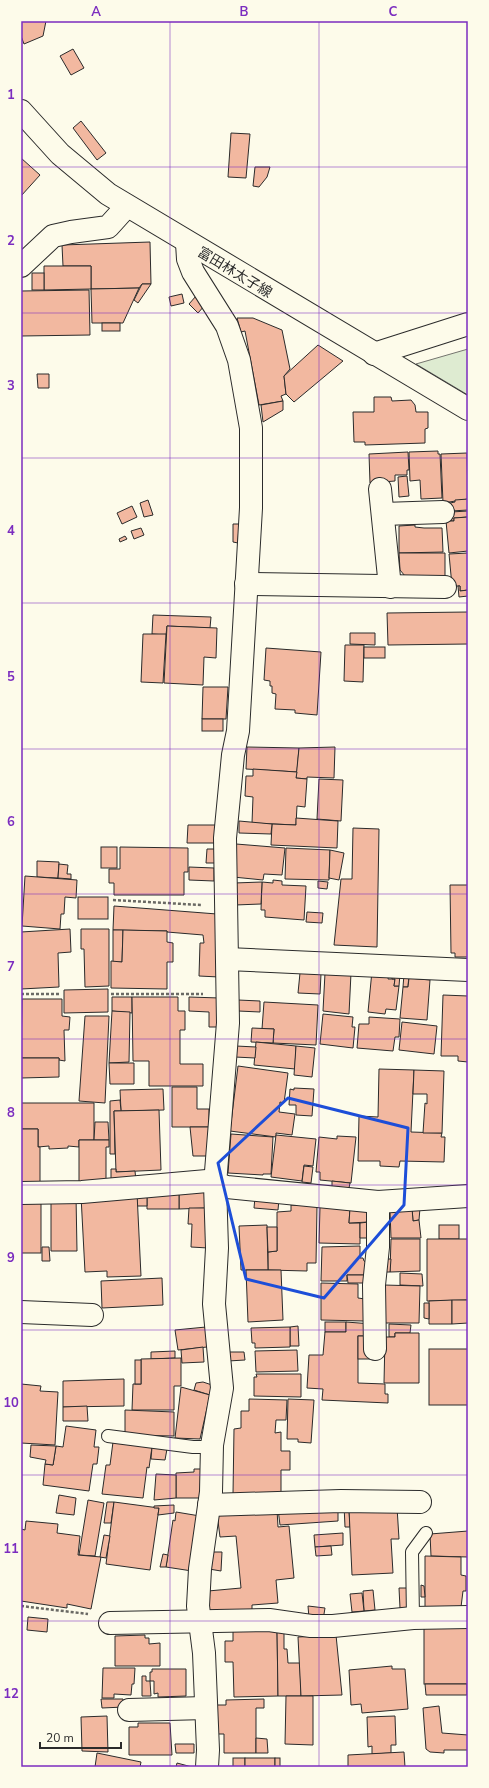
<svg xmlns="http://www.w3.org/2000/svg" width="489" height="1788" font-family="'Nunito Sans','Noto Sans JP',sans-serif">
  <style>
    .green { fill: #deebd1; stroke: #74746e }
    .building { fill: #f2b8a0; stroke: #2b2b2b }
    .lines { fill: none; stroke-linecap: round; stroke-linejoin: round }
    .lane-casing { stroke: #2b2b2b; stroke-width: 14 }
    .street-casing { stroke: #2b2b2b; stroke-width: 24 }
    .primary-casing { stroke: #2b2b2b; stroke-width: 24 }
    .path { stroke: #6a6964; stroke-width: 2.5; stroke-dasharray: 3 2; stroke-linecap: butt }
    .lane { stroke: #fdfbea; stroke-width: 12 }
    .street { stroke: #fdfbea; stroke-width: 22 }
    .primary { stroke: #fdfbea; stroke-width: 22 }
    .marked { fill: none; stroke: #1d4ed8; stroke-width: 3; stroke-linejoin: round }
    .grid { fill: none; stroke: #7b2cbf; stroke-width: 1; stroke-opacity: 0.55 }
    .labels { text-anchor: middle; stroke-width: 3; stroke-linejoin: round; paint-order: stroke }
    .street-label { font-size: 14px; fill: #2b2b2b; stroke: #fdfbea }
    .neatline { fill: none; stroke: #7b2cbf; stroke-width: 1.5 }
    .grid-label { font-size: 13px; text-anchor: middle; font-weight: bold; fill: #7b2cbf }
  </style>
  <rect width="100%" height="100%" fill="#fdfbea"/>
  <polygon class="green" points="468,349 468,395 416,364"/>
  <g class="building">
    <polygon points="21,21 46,21 43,36 24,44 21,36"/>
    <polygon points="73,49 84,68 71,75 60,56"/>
    <polygon points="81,121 106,153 97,160 73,128"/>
    <polygon points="231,133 250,134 246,178 228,177"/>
    <polygon points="21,158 40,175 21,196"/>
    <polygon points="255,167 270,167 267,177 259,187 253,186"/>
    <polygon points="150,242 151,284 142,284 139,288 91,289 91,266 63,266 62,245"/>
    <polygon points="44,266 91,266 91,289 44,290"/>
    <rect x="32" y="273" width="12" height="17"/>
    <polygon points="142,284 151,284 138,303 134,300"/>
    <polygon points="139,288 123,323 92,323 91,289"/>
    <polygon points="89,290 90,335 21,336 21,291"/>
    <polygon points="182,294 184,303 171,306 169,297"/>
    <polygon points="196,296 205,305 198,313 189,304"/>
    <polygon points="237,318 253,318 282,330 290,369 284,376 286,394 281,396 283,401 259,405 245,331 241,332"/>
    <rect x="102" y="323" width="18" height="8"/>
    <polygon points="318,345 343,361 294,402 286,394 284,376"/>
    <polygon points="37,374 49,374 49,388 38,388"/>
    <polygon points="374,397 391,397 392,401 411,400 415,405 416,412 428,412 428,428 425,429 425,443 365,445 365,442 354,442 353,412 374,412"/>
    <polygon points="283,401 283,410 263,422 261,405"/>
    <polygon points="438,451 438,454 440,454 442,498 421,499 420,480 410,481 409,452"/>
    <polygon points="408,452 409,470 407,470 407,475 395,475 395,481 370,483 369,454"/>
    <polygon points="467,453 468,499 443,503 441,454"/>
    <polygon points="407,476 409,496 399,497 398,477"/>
    <polygon points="468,499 468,510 451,511 450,503 455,502 455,500"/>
    <polygon points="148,500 153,515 144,517 140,503"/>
    <polygon points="132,506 137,517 122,524 117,513"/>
    <polygon points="468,511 468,517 454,518 454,521 451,521 451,512"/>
    <polygon points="468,517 468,551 449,553 446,521 454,521 454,518"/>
    <polygon points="233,524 239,524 238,543 233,542"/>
    <polygon points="415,525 415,527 424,528 442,528 443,552 399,553 399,526"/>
    <polygon points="141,528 144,535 134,539 131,531"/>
    <polygon points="125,536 127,539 120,542 119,539"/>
    <polygon points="399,553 445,553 445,576 405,576 400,570"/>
    <polygon points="468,553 468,590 460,591 460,586 452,586 449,554"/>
    <polygon points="458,586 460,586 460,591 468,590 468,596 459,597"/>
    <polygon points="468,612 468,644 388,645 387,613"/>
    <polygon points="153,615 211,617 210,628 167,626 166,635 152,634"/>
    <polygon points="167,626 217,628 216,658 204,657 203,685 164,683"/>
    <polygon points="350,633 375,633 375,645 350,644"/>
    <polygon points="143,634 166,634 163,683 141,682"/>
    <polygon points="345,645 364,645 363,682 344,681"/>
    <rect x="364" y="647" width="21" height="11"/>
    <polygon points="266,648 321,652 317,715 295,713 295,710 275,709 276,694 272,693 272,686 270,686 270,681 264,680"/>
    <polygon points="203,687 228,687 226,719 202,719"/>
    <rect x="202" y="719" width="21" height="12"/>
    <polygon points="247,747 299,748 297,772 246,769"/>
    <polygon points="335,747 334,778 307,777 307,779 296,778 299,748"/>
    <polygon points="253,769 297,772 296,778 307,779 305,807 297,806 296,825 252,823 253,797 245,796 246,776 253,776"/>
    <polygon points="319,779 343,780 341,821 317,819"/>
    <polygon points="296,818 338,821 337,848 271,845 272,824 296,825"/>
    <polygon points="239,821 272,824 271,834 239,833"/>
    <polygon points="188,825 218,825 218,843 187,843"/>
    <polygon points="353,828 379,829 377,947 334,945 341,879 352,879"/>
    <polygon points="236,844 285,848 282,875 264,874 263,880 233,877"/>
    <rect x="101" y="847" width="16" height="21"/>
    <polygon points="120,847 188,848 188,872 184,872 184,895 114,895 114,883 109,883 109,869 120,869"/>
    <polygon points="286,848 330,850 329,880 285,879"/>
    <polygon points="207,849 216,849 215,863 206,863"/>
    <polygon points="330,850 344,853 339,880 329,878"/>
    <polygon points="37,861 59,862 58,878 37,877"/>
    <polygon points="59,864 68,865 67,874 71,874 71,879 58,878"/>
    <polygon points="189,867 214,868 214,881 189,880"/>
    <polygon points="25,876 77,880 76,898 65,897 64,914 61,914 60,929 22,926"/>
    <polygon points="273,880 282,881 282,885 306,886 304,920 265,917 265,910 261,910 262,882 273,883"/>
    <polygon points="318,881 328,882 327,889 318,888"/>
    <polygon points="262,882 261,904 235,905 234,883"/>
    <polygon points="450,885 468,885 468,957 455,957 455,953 451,953"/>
    <rect x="78" y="897" width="30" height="22"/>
    <polygon points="114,906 217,914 219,977 199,976 200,943 204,943 203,935 167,932 167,931 113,930"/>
    <polygon points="307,912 323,913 322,923 306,922"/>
    <polygon points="70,929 71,952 58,953 59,987 21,989 21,932"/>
    <polygon points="81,929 109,929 109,986 85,987 84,949 81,949"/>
    <polygon points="113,930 123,930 122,962 113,962"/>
    <polygon points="123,930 167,931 167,942 173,943 173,962 167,962 167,989 111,988 111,961 122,962"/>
    <polygon points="372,971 389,972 388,979 395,979 394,986 399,986 396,1010 386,1009 385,1014 368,1012"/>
    <polygon points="300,973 321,974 320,994 298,993"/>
    <polygon points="325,973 351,973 349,1014 323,1011"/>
    <polygon points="392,973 400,974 399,986 394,986 395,979 392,979"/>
    <polygon points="404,974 409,974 408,987 403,987"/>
    <polygon points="409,978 430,980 427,1020 400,1018 403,987 408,987"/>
    <polygon points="108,989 108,1012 64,1013 64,990"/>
    <polygon points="443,995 468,996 468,1062 458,1061 458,1056 441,1056"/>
    <polygon points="112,997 132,997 132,1013 112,1011"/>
    <polygon points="132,997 178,997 178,1011 185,1011 185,1030 180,1030 180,1064 203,1064 203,1086 149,1086 149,1061 133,1061"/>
    <polygon points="189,997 220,998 219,1027 209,1027 209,1012 189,1011"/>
    <polygon points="22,999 62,999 62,1016 70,1017 69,1030 64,1030 65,1061 59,1060 59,1058 21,1058"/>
    <polygon points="238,1000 260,1001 260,1012 238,1011"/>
    <polygon points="264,1002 318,1005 316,1045 273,1043 274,1029 262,1029"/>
    <polygon points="112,1011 130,1012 129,1062 109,1063"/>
    <polygon points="323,1014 353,1017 352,1027 355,1027 353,1048 320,1044"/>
    <polygon points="85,1016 109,1016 105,1103 79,1101"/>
    <polygon points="369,1017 400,1019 399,1037 395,1037 393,1051 357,1048 359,1024 369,1024"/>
    <polygon points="402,1022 437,1026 434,1054 399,1050"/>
    <polygon points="252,1028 274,1029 273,1043 251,1042"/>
    <polygon points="256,1042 296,1046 295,1069 254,1065"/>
    <polygon points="236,1046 256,1047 255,1058 235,1057"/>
    <polygon points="296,1046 315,1048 312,1077 294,1075"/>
    <polygon points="21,1058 59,1058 59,1077 21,1078"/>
    <polygon points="109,1063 134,1063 134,1084 110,1084"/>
    <polygon points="238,1066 288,1073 284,1103 280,1102 279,1112 295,1114 292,1135 276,1133 276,1137 230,1131"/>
    <polygon points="379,1069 414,1070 411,1132 442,1133 441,1137 445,1137 444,1162 400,1161 399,1167 380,1166 380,1161 358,1161 359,1116 378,1117"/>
    <polygon points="414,1070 444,1071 442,1133 423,1133 425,1103 427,1104 427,1094 413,1094"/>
    <polygon points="172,1087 197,1087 197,1109 209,1109 209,1127 172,1127"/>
    <polygon points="294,1088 314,1089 312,1116 296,1115 296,1105 289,1105 290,1089 294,1090"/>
    <polygon points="163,1089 164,1110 121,1111 120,1090"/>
    <polygon points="120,1100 121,1111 114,1111 115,1154 110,1154 110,1101"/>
    <polygon points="21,1103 94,1103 94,1140 79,1140 79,1147 68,1146 68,1148 49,1149 49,1146 38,1147 38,1129 21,1129"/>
    <polygon points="159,1110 161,1170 116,1172 114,1111"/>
    <polygon points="95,1122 108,1122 109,1140 94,1140"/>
    <polygon points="190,1127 209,1127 210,1156 193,1156"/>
    <polygon points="21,1129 38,1129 38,1147 40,1147 40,1184 21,1183"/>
    <polygon points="231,1134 273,1137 271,1174 263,1174 263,1175 228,1173"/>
    <polygon points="276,1135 316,1139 313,1166 304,1165 302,1181 271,1177"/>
    <polygon points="337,1136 356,1137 351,1183 320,1180 320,1172 316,1172 319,1137 337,1139"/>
    <polygon points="79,1140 109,1140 109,1147 106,1147 106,1180 79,1183"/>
    <polygon points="304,1166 313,1167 311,1183 302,1182"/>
    <polygon points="111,1169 116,1169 116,1172 135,1171 136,1181 111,1182"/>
    <polygon points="332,1181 350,1183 349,1188 332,1187"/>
    <polygon points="206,1190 207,1208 179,1209 179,1191"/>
    <polygon points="179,1191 179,1209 147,1209 147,1192"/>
    <polygon points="147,1192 147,1206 137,1206 137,1193"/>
    <polygon points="137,1193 141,1276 107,1277 107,1271 85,1272 81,1196"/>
    <rect x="21" y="1196" width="20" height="57"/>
    <polygon points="51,1196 76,1196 77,1251 51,1251"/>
    <polygon points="255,1197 279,1199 278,1210 254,1208"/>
    <polygon points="291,1205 317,1206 316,1263 307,1263 307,1271 268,1270 268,1252 277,1251 277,1212 291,1211"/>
    <polygon points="320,1207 350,1208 349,1223 360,1223 360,1244 319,1243"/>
    <polygon points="369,1207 369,1222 349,1223 350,1208"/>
    <polygon points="189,1208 207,1208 208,1248 191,1247 192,1224 188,1224"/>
    <polygon points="412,1208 420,1208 419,1220 413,1221"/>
    <polygon points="412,1208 413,1221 419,1220 421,1238 391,1238 390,1211"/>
    <polygon points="369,1222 368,1238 360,1238 360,1223"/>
    <polygon points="267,1225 268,1270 241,1270 239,1226"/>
    <rect x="439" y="1225" width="20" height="14"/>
    <polygon points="267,1227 277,1227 277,1251 268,1252"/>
    <polygon points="391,1239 420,1239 420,1271 390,1272"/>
    <polygon points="427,1239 468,1239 468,1300 427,1301"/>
    <polygon points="360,1246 360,1258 363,1258 364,1261 366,1262 367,1275 347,1275 347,1281 321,1281 322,1247"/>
    <polygon points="42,1247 49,1247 50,1261 42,1261"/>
    <polygon points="386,1259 391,1259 390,1272 386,1272"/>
    <polygon points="246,1270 281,1270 283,1320 248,1322"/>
    <polygon points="400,1273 422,1274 423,1286 400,1285"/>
    <polygon points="347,1275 367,1275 367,1283 348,1283"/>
    <polygon points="162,1278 163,1305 102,1308 101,1281"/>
    <polygon points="321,1283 358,1284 358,1298 365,1299 364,1321 321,1320"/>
    <polygon points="384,1285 420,1286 419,1323 383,1323"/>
    <polygon points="452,1300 452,1324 429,1324 429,1301"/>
    <polygon points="452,1300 468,1300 468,1323 452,1324"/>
    <polygon points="424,1303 429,1303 429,1319 424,1318"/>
    <rect x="325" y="1322" width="21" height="10"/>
    <polygon points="346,1322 372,1324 372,1336 358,1336 358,1383 385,1384 385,1394 388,1394 388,1403 322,1400 323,1389 307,1388 309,1355 323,1355 325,1332 346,1332"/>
    <polygon points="389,1324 411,1325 410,1333 395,1333 395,1337 389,1337"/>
    <polygon points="298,1326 299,1346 290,1346 290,1327"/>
    <polygon points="206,1327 207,1347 178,1350 175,1330"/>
    <polygon points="290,1327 290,1347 255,1348 255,1343 252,1343 251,1328"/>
    <polygon points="395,1333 419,1333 419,1383 384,1383 385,1337 395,1337"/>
    <rect x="358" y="1336" width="12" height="23"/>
    <polygon points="203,1347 204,1362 182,1363 181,1350"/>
    <rect x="429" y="1349" width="39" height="56"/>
    <polygon points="297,1350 298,1371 256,1372 255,1351"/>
    <polygon points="175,1351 175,1358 151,1359 151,1352"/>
    <polygon points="228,1352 244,1352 245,1360 228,1361"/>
    <polygon points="181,1358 181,1386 174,1386 174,1410 132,1410 133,1384 141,1384 141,1359"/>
    <rect x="135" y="1360" width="6" height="24"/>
    <polygon points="256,1374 301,1374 301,1397 254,1396 254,1377 257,1377"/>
    <polygon points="124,1379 124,1406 63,1407 63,1381"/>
    <polygon points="203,1382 212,1385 210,1395 194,1390 196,1383"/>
    <polygon points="21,1384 41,1386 40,1391 58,1392 55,1445 21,1443"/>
    <polygon points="181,1387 210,1395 200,1439 175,1438"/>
    <polygon points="249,1399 287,1400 286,1420 276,1420 275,1433 281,1432 281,1451 290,1451 290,1470 281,1470 281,1494 233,1494 234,1429 241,1428 241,1411 249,1411"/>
    <polygon points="288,1399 314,1400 311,1443 298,1442 298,1439 287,1439"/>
    <polygon points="87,1406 88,1421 63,1421 63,1407"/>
    <polygon points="125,1410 174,1412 174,1436 125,1435"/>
    <polygon points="66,1426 96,1430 94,1447 99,1447 97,1464 93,1464 89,1491 43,1485 45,1464 53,1465 56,1446 63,1447"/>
    <polygon points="113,1442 152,1447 149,1468 147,1467 143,1498 102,1494 106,1465 110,1465"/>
    <polygon points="31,1445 56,1446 53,1465 45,1464 46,1460 30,1457"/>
    <polygon points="152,1447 167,1449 165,1460 151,1459"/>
    <polygon points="194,1469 202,1469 202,1498 176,1498 176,1473 194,1472"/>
    <polygon points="156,1474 176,1475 176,1498 154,1500"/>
    <polygon points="59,1495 76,1498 74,1515 56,1513"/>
    <polygon points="88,1500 104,1503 95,1556 79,1555"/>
    <polygon points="107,1502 114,1502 111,1523 104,1523"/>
    <polygon points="114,1502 159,1508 150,1570 106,1564"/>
    <polygon points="174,1505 174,1513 158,1515 159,1508 154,1508 154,1506"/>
    <polygon points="344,1505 349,1509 350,1527 345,1527"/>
    <polygon points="338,1506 338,1521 280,1525 278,1509"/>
    <polygon points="397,1507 399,1539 391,1539 393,1573 352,1575 349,1509"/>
    <polygon points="277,1510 278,1527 289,1526 294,1578 276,1580 278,1603 252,1605 252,1613 209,1614 208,1591 241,1588 236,1536 220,1537 217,1513"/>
    <polygon points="176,1512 200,1516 192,1571 166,1567 173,1520 175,1521"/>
    <polygon points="26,1521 58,1524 57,1533 80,1536 78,1555 101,1557 91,1609 67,1604 67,1608 21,1601 21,1529 25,1530"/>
    <polygon points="468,1531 468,1557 431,1556 430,1534"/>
    <polygon points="343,1533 343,1545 315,1547 314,1535"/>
    <polygon points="104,1535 110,1536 106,1558 100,1557"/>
    <polygon points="331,1546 332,1555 316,1556 315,1547"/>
    <polygon points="209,1552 222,1552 221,1571 209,1569"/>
    <polygon points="163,1554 168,1555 166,1567 160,1567"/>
    <polygon points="425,1556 461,1557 461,1575 466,1576 466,1591 463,1591 461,1607 425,1609"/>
    <polygon points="421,1585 424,1586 425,1597 421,1597"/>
    <polygon points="399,1588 407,1588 407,1608 400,1608"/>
    <polygon points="373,1590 375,1610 364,1611 363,1591"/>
    <polygon points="362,1593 364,1611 352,1612 350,1594"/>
    <polygon points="308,1606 325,1608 323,1620 309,1618"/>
    <polygon points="28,1617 48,1619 47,1632 27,1630"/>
    <rect x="424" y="1623" width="44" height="61"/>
    <polygon points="277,1628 278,1696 234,1697 233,1662 225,1662 225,1641 233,1641 233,1629"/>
    <polygon points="277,1630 284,1630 284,1649 287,1649 288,1663 300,1663 301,1696 278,1696"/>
    <polygon points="145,1635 145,1638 149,1638 149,1644 160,1643 160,1666 115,1666 115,1636"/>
    <polygon points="336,1635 342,1695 301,1696 298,1637"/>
    <polygon points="392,1666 392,1669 405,1669 408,1709 362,1713 361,1704 351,1705 349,1670"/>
    <polygon points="103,1668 135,1668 134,1684 132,1684 131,1695 114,1694 114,1698 102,1698"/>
    <polygon points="152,1669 186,1669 186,1696 158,1697 158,1693 154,1694 154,1681 150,1681 150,1672 152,1672"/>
    <polygon points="142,1676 146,1676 146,1681 150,1681 151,1696 142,1696"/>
    <polygon points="425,1684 467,1684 467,1695 426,1695"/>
    <polygon points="286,1696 313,1696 313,1745 285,1744"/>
    <polygon points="101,1699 123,1699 124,1707 102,1708"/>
    <polygon points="264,1699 264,1708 256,1708 256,1753 224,1753 224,1734 216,1734 216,1705 226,1705 226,1700"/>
    <polygon points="439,1706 442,1733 468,1735 468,1750 444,1750 444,1753 430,1752 426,1749 423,1708"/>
    <polygon points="107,1716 108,1752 82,1751 81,1717"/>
    <polygon points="395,1716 396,1745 391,1745 391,1753 372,1754 372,1746 368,1747 367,1717"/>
    <polygon points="138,1723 170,1723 172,1755 129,1755 129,1727 138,1727"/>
    <polygon points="256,1738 267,1739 268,1753 256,1753"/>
    <polygon points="175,1744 194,1744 194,1753 176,1753"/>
    <polygon points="404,1752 405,1767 348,1767 348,1755"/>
    <polygon points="97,1753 141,1762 140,1767 95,1767"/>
    <rect x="233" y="1758" width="12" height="9"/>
    <rect x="245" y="1758" width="30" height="9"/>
    <rect x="275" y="1758" width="5" height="9"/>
    <polygon points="177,1763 192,1767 176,1767"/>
  </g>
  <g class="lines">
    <defs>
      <g id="lane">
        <polyline points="108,1436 193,1447 212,1447"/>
        <polyline points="413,1618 412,1552 426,1533"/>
      </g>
      <g id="street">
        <polyline points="187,243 188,259 193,272 227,326 239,360 251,428 251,508 238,731 233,755 225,838 228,1023 215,1184 217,1248 214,1304 222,1388 212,1445 211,1492 200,1569 198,1606 204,1653 208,1750 207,1767"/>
        <polyline points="21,266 53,236 71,232 108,227 127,206"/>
        <polyline points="374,354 468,324"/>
        <polyline points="380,489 390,587"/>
        <polyline points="383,514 443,512"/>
        <polyline points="246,584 445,587"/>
        <polyline points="227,959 468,970"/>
        <polyline points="21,1193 82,1192 207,1181 227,1187 378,1202 468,1196"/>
        <polyline points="21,1312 92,1315"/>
        <polyline points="375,1349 374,1285 378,1247 378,1202"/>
        <polyline points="209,1505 341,1501 420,1502"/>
        <polyline points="110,1623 269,1620 311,1626 333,1626 413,1618 468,1617"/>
        <polyline points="129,1710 206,1708"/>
      </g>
      <polyline id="primary" points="21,111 60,154 108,194 468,409"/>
    </defs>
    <use href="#lane" class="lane-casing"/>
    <use href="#street" class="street-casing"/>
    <use href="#primary" class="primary-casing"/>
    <g class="path">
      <polyline points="113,900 201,905"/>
      <polyline points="21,994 61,994"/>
      <polyline points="111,994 203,994"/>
      <polyline points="21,1606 88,1614"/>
    </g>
    <use href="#lane" class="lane"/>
    <use href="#street" class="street"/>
    <use href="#primary" class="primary"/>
  </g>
  <path class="marked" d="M288,1098L408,1128L404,1205L324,1298L246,1279L218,1163Z"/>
  <path class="grid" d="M170,21V1767M319,21V1767M21,167H468M21,313H468M21,458H468M21,603H468M21,749H468M21,894H468M21,1039H468M21,1185H468M21,1330H468M21,1475H468M21,1621H468"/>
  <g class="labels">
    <g class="street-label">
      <text transform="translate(235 272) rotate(31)" y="5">富田林太子線</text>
    </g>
  </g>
  <rect width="489" height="1788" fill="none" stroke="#fdfbea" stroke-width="44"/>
  <path d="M40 1742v6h81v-6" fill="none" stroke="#2b2b2b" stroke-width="2"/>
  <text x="46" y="1742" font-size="12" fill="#2b2b2b" stroke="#fdfbea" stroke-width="3" paint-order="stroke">20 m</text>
  <rect x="22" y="22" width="445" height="1744" class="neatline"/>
  <g class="grid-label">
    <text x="96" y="16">A</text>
    <text x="244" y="16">B</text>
    <text x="393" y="16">C</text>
    <text x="11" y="99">1</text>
    <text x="11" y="245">2</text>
    <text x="11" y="390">3</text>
    <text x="11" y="535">4</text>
    <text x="11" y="681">5</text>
    <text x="11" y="826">6</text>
    <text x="11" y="971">7</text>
    <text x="11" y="1117">8</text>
    <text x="11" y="1262">9</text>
    <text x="11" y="1407">10</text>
    <text x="11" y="1553">11</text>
    <text x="11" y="1698">12</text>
  </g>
</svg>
